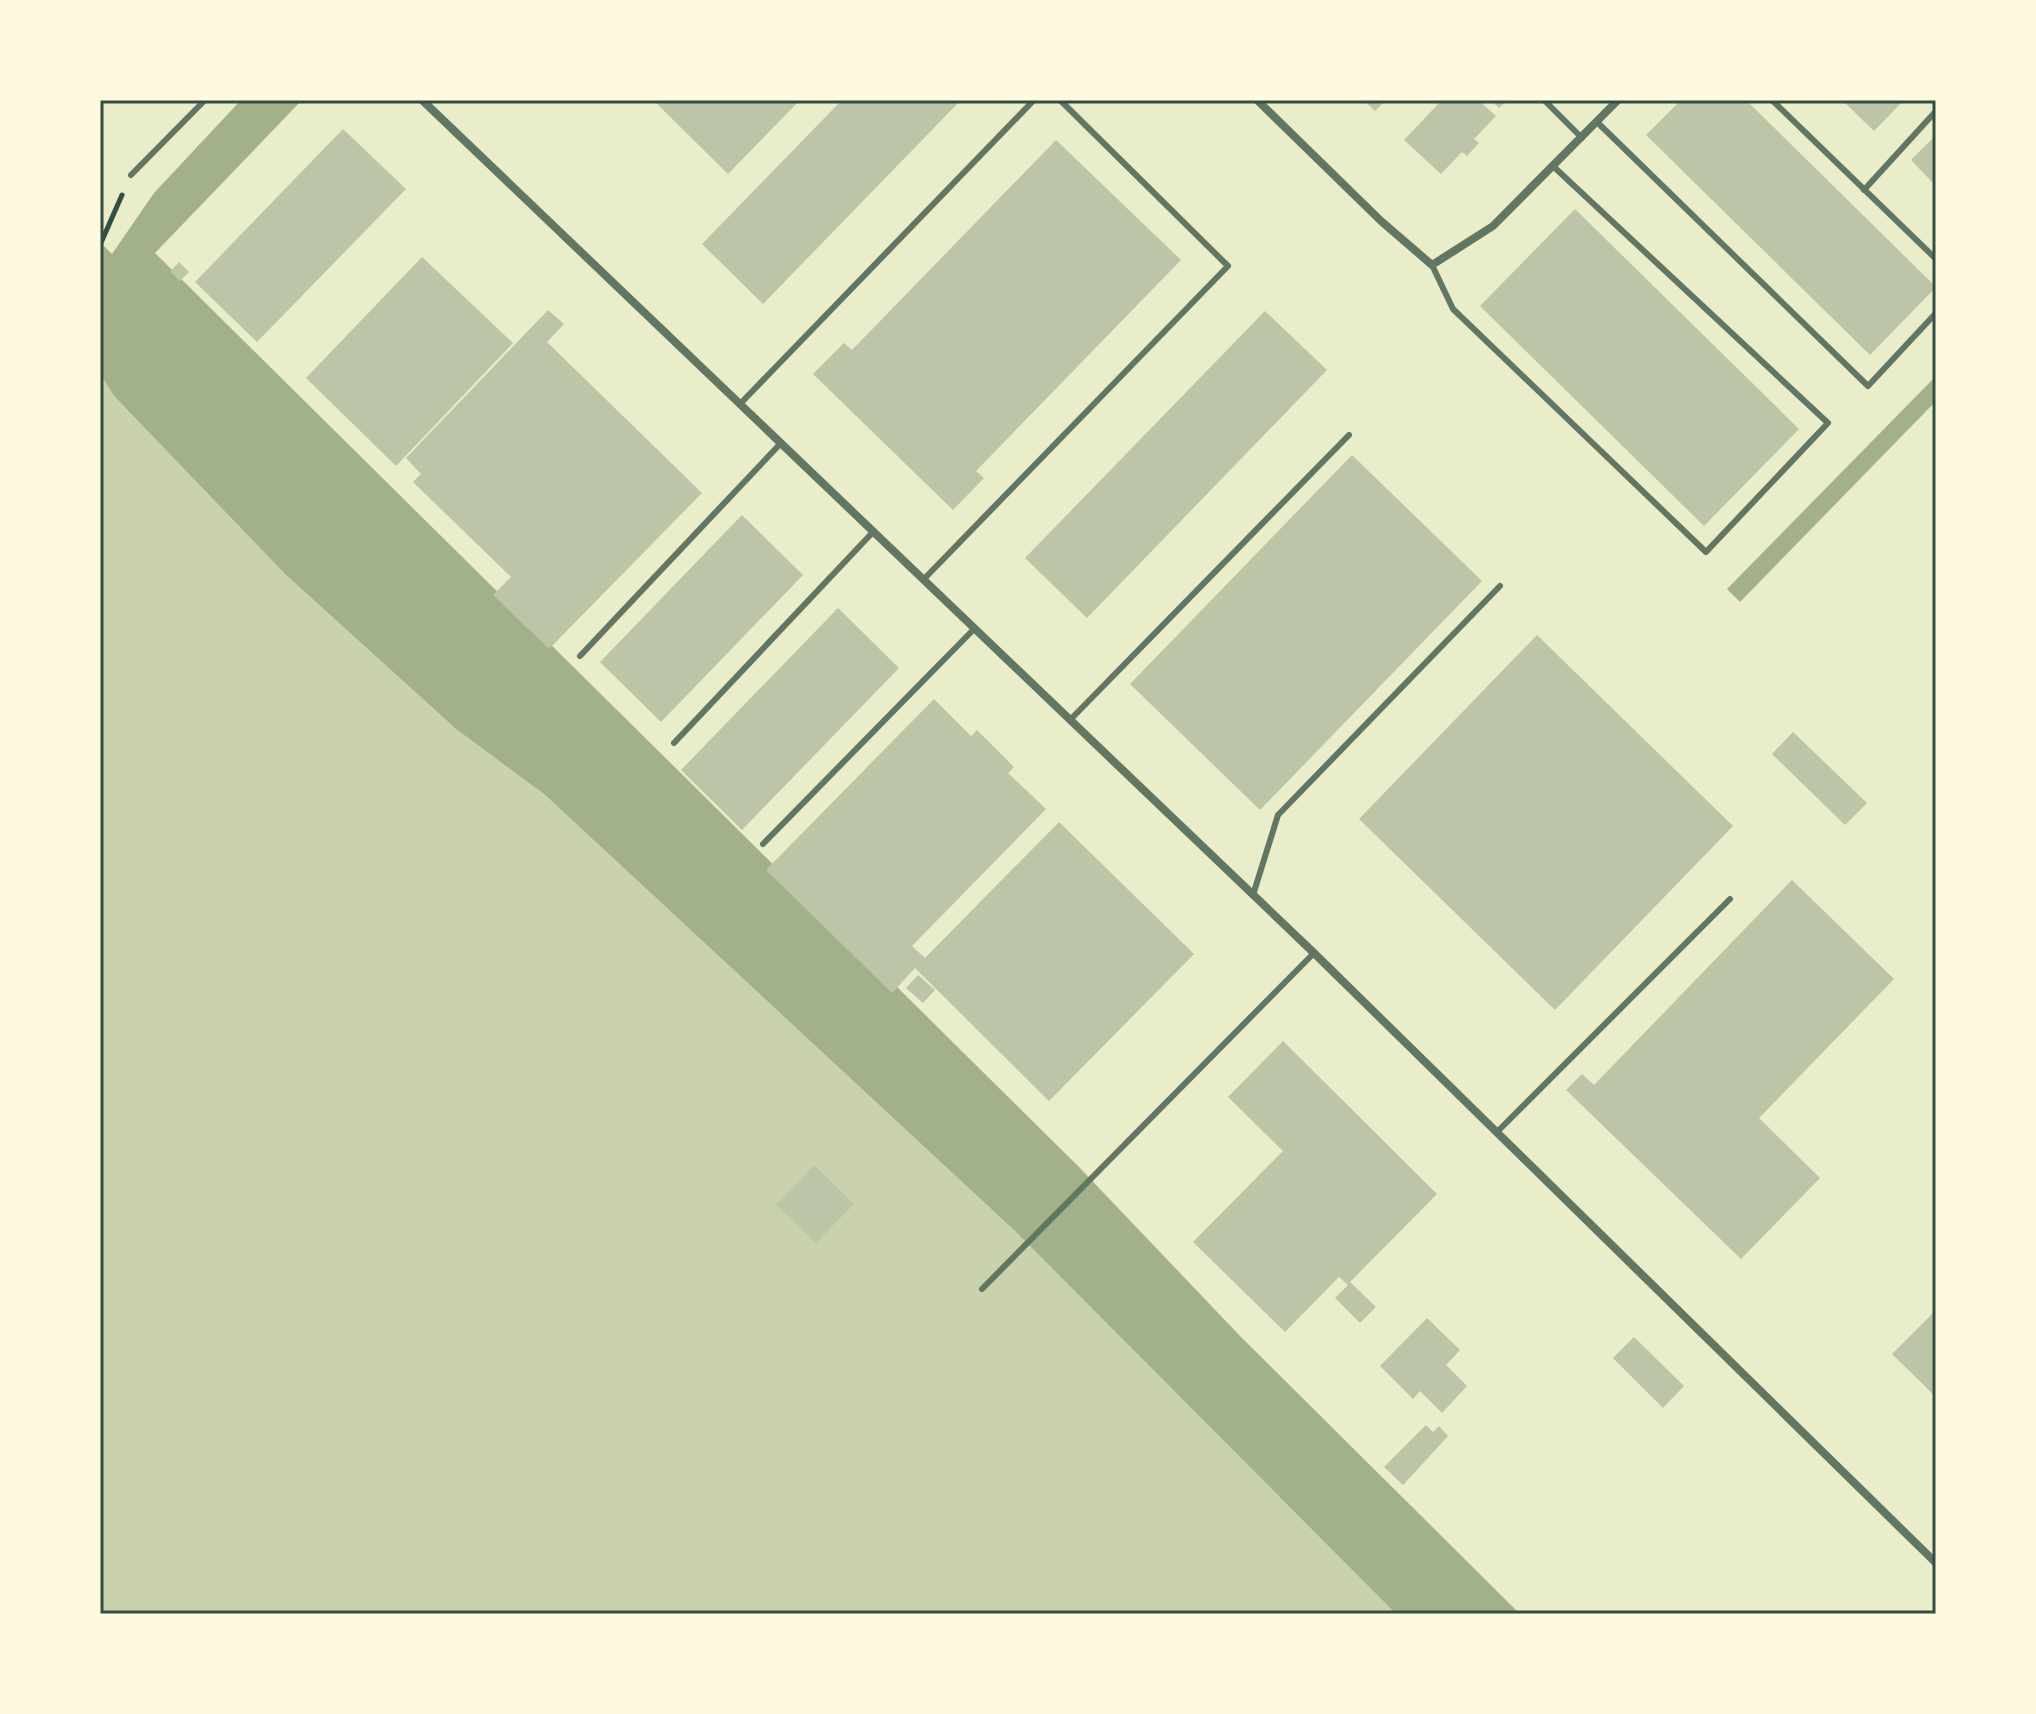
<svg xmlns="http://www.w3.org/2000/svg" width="2036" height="1714" font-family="'IBM Plex Serif',serif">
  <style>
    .green { fill: #cad2ad }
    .water { fill: #a3b18a }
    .building { fill: #bcc5a7 }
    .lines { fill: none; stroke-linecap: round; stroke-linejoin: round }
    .path { stroke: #344e41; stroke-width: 5 }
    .service { stroke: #617663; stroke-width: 6 }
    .minor { stroke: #617663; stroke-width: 8 }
    .neatline { fill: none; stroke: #344e41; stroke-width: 3 }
  </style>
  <rect width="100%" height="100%" fill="#e9edc9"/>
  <polygon class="green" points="100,373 114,396 285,574 456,729 544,794 1015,1231 1396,1614 100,1614"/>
  <g class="water">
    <polygon points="241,100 302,100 155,253 1078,1166 1241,1337 1520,1614 1396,1614 1015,1231 544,794 456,729 285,574 114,396 100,373 100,242 112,254 154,193"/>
    <polygon points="1936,376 1936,401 1740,602 1727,589"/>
  </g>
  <g class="building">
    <polygon points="653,100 800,100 728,174"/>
    <polygon points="842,100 961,100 763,304 702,244"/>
    <polygon points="1363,100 1386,100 1375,111"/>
    <polygon points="1442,100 1478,100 1496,116 1474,139 1479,143 1467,156 1462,152 1441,174 1404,140"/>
    <polygon points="1491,100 1508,100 1499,108"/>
    <polygon points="1681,100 1746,100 1936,287 1870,355 1646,135"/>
    <polygon points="1842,100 1904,100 1874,131"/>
    <polygon points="343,129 406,189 257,342 195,282"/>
    <polygon points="1936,135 1936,186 1911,160"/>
    <polygon points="1056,140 1181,260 976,471 984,478 953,510 813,374 844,343 852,350"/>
    <polygon points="1575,209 1799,429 1704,526 1480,306"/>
    <polygon points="422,257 513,343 396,466 306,378"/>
    <polygon points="179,262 189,272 180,281 170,272"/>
    <polygon points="548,310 564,324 547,342 702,493 549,649 493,595 511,577 413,482 421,474 406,458"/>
    <polygon points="1265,311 1327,370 1087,618 1025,558"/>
    <polygon points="1352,455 1482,581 1260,810 1130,684"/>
    <polygon points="742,515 803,575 661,722 600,662"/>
    <polygon points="838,608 899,668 742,830 681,770"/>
    <polygon points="1537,635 1733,826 1555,1010 1359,819"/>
    <polygon points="934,699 971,736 977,730 1014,767 1008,773 1046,809 912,946 925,958 1059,822 1194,954 1049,1101 915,968 892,993 766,870"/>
    <polygon points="1793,732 1867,803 1845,825 1772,754"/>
    <polygon points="1792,880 1894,979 1759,1118 1820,1178 1741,1259 1566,1090 1582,1074 1594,1085"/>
    <polygon points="918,975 935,990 923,1003 906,988"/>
    <polygon points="1283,1041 1437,1194 1350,1282 1376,1307 1360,1323 1335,1298 1348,1285 1339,1277 1285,1332 1193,1242 1283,1151 1228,1097"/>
    <polygon points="814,1165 854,1204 816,1243 776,1205"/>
    <polygon points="1936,1310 1936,1397 1892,1354"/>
    <polygon points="1427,1318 1460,1350 1446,1365 1467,1386 1442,1413 1420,1391 1413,1399 1380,1366"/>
    <polygon points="1634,1337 1684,1386 1663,1408 1613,1358"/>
    <polygon points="1426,1425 1433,1432 1439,1426 1448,1436 1403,1485 1384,1467"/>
  </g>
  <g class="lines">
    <polyline class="path" points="100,245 122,195"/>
    <g class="service">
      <polyline points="1544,100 1582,138"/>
      <polyline points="1772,100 1936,259"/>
      <polyline points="1597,122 1868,386 1936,313"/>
      <polyline points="131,175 205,100"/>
      <polyline points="1864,190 1936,111"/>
      <polyline points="1432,265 1453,309 1706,552 1828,423 1554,167"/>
      <polyline points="740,404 1034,100"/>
      <polyline points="923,580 1228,266 1060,100"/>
      <polyline points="580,656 781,443"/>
      <polyline points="1070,720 1349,435"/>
      <polyline points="674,743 873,532"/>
      <polyline points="763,844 974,629"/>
      <polyline points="1253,895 1278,815 1500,586"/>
      <polyline points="1497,1132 1730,899"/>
      <polyline points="982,1289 1314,953"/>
    </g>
    <g class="minor">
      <polyline points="422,100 1314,953 1936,1563"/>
      <polyline points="1257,100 1381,221 1432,265 1493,226 1618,100"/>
    </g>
  </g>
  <rect width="2036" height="1714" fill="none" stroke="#fefae0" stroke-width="204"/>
  <rect x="102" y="102" width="1832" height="1510" class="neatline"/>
</svg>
